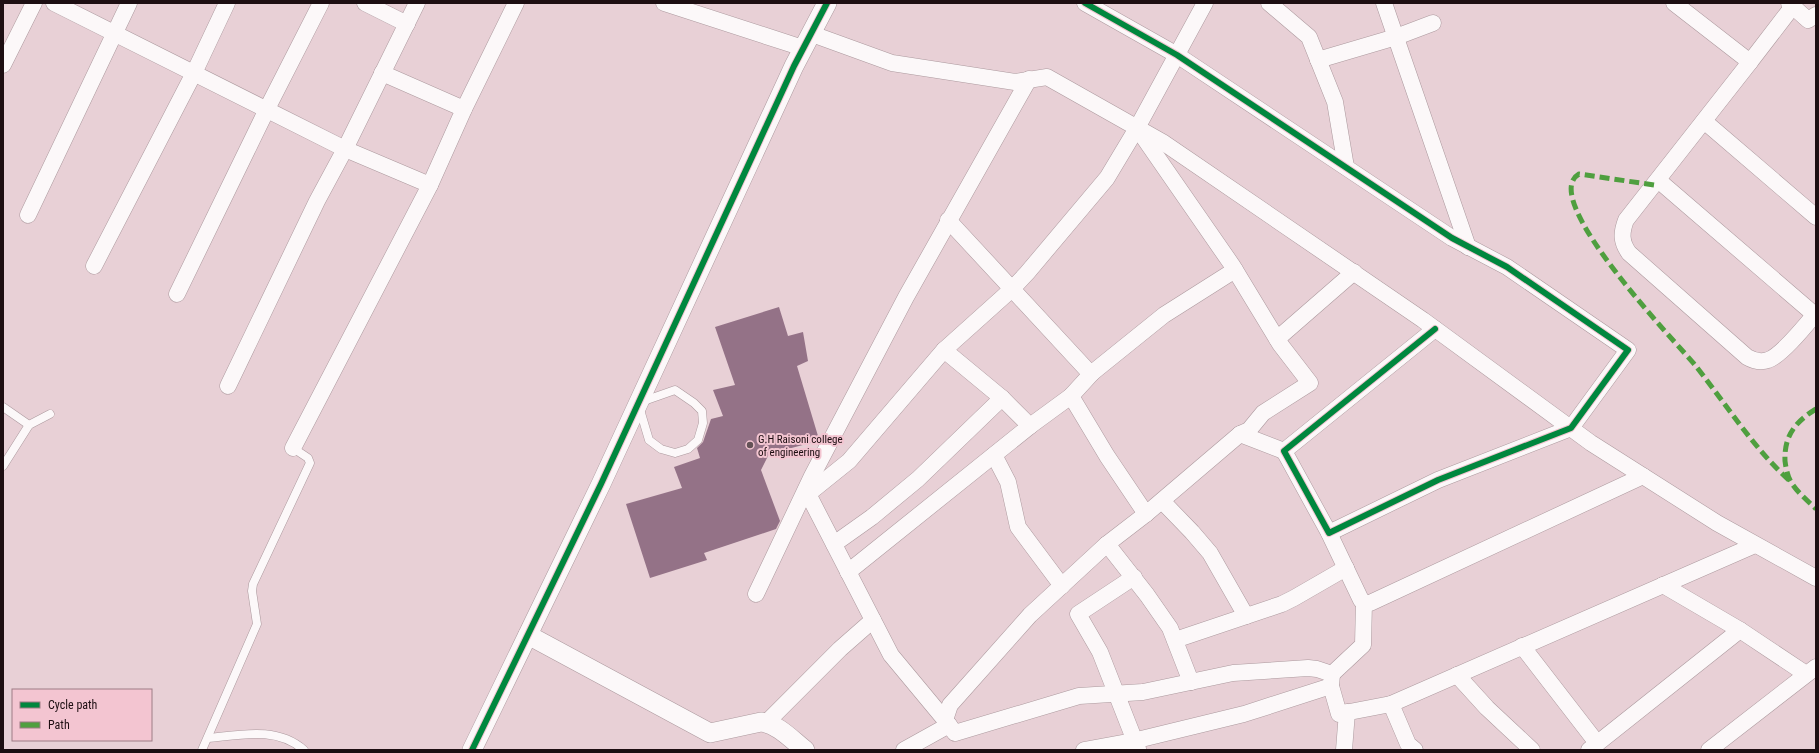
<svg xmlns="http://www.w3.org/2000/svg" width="1819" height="753" font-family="'Roboto Condensed',sans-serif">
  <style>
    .building { fill: #947287 }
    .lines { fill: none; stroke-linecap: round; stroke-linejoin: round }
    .service-casing { stroke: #ac999e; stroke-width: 9 }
    .minor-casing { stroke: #ac999e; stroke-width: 17 }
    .tertiary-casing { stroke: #ac999e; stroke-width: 20 }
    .service { stroke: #fcf8f9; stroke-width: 8 }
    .minor { stroke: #fcf8f9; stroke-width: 16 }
    .tertiary { stroke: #fcf8f9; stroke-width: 19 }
    .quiet { stroke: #4f9f3f; stroke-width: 5; stroke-dasharray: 10 5; stroke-linecap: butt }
    .cycleway-casing { stroke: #f3c5d1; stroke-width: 8 }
    .cycleway { stroke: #00873e; stroke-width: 6 }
    .poi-dot { fill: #645257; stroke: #f3c5d1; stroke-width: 1.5 }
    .labels { text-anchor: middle; stroke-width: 4; stroke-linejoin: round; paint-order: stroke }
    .poi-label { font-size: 11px; fill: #1d0e12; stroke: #f3c5d1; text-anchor: start }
  </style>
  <rect width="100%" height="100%" fill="#e8d0d6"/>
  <polygon class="building" points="779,307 788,336 803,332 808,361 797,366 818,436 814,442 769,454 761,470 780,521 776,529 704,553 707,560 650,578 626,504 682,488 674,467 700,458 697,448 703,442 711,419 723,416 713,390 735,385 715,327"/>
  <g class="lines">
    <defs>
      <g id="service">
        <polygon points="675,390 694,403 702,411 703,423 698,440 688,449 675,453 661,449 649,440 638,403"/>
        <polyline points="3,407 29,425"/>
        <polyline points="3,466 29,425 50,414"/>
        <path d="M208,738C240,735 277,726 304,750"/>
        <polyline points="202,750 257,624 252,591 253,584 310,463 308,458 293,448"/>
      </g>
      <g id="minor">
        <polyline points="54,3 345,149 430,185 293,448"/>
        <polyline points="365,3 407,24"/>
        <polyline points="664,3 803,48"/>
        <polyline points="1085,3 1177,55 1452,238 1507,267 1628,350 1571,428 1438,480 1329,533 1284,451 1435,329"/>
        <polyline points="1269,3 1309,37 1335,102 1346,167"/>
        <polyline points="1384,3 1468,247"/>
        <polyline points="1674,3 1750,62 1793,6"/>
        <polyline points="1789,3 1808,20 1816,15"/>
        <polyline points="812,34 892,63 1015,82 1047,77 1164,143 1423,320 1591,443 1717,523 1816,578"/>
        <polyline points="1318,60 1396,37 1433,23"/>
        <path d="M1750,62L1626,220C1621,233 1621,242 1629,253L1747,357C1754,361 1760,363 1768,360C1781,356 1806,325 1816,313"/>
        <polyline points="3,65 34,3"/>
        <polyline points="382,73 464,109 430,185"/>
        <polyline points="464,109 516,3"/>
        <polyline points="1704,121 1816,217"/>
        <polyline points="1658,180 1815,315"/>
        <polyline points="28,215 129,3"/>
        <polyline points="948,220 1088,371 1092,373 1164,315 1235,270"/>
        <polyline points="94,266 194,73 227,3"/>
        <polyline points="177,294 270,103 321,3"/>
        <polyline points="1277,339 1354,272"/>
        <polyline points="228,386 317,201 345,149 417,3"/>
        <polyline points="1071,396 1092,373"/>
        <polyline points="1002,398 1030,426 1071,396 1107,456 1146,514 1240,434 1249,430 1263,413 1310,383 1280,344 1232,265 1137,128 1205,3"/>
        <polyline points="1240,434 1284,451"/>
        <polyline points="994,455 1008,482 1018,527 1062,586"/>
        <polyline points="806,490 891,655 945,720"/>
        <polyline points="808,494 849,461 944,350"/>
        <polyline points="1162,501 1192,532 1210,553 1246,616"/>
        <polyline points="1146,514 1107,544 1030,615 950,705 945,720 955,733 1079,696 1143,692 1233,673 1308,668 1317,669 1332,674 1331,686 1339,714 1391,704"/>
        <polyline points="1329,533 1361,600 1366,603 1370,603 1643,476"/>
        <polyline points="834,544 872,517 918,479 1002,398 944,350 1012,289 1027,273 1107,178 1137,128"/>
        <polyline points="1107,544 1147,595 1170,628 1191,682"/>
        <polyline points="848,572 1030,426"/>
        <polyline points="1134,577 1078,614 1100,652 1138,749"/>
        <polyline points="1663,585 1740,630 1806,674"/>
        <polyline points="756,594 812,476 906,297 1029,79"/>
        <polyline points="1175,640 1282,604 1294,598 1346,568"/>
        <polyline points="1522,646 1597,743"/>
        <polyline points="1332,674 1363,645 1364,602"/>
        <polyline points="1457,675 1487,708 1532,750"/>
        <polyline points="766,723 840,649 873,620"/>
        <polyline points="904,750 949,725"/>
        <polyline points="1084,750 1133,741 1244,714 1331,686"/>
        <polyline points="1344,750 1347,712"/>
        <polyline points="1415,750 1408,744 1391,704 1755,545"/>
        <polyline points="1589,750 1740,630"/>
        <polyline points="1709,750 1816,667"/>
      </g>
      <g id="tertiary">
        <path d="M528,635L710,733L761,722C778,724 792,740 805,750"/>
        <polyline points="472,750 601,484 794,66 827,3"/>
      </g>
    </defs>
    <use href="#service" class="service-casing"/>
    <use href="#minor" class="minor-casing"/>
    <use href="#tertiary" class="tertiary-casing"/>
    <use href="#service" class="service"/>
    <use href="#minor" class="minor"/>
    <use href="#tertiary" class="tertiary"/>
    <g class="quiet">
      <path d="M1654,185L1579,174C1537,198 1676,342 1695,365C1727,405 1753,448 1791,482"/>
      <path d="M1816,409C1795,422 1784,436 1785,461C1786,468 1787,475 1791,482C1797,492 1808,501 1816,509"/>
    </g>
    <defs>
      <g id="cycleway">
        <polyline points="1085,3 1177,55 1452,238 1507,267 1628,350 1571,428 1438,480 1329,533 1284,451 1435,329"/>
        <polyline points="472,750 601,484 794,66 827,3"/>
      </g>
    </defs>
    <use href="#cycleway" class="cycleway-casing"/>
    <use href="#cycleway" class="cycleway"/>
  </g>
  <circle class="poi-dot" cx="750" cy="445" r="4"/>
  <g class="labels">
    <g class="poi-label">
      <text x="758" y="443">G.H Raisoni college<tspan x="758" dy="13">of engineering</tspan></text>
    </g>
  </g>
  <rect width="1819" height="753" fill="none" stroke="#1d0e12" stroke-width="8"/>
  <rect x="12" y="689" width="140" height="52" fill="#f3c5d1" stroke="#9d7c85"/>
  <rect x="20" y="702" width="20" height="6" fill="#00873e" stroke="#9d7c85"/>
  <text x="48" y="709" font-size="12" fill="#1d0e12">Cycle path</text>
  <rect x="20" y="722" width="20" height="6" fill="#4f9f3f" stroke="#9d7c85"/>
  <text x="48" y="729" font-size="12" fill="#1d0e12">Path</text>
</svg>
